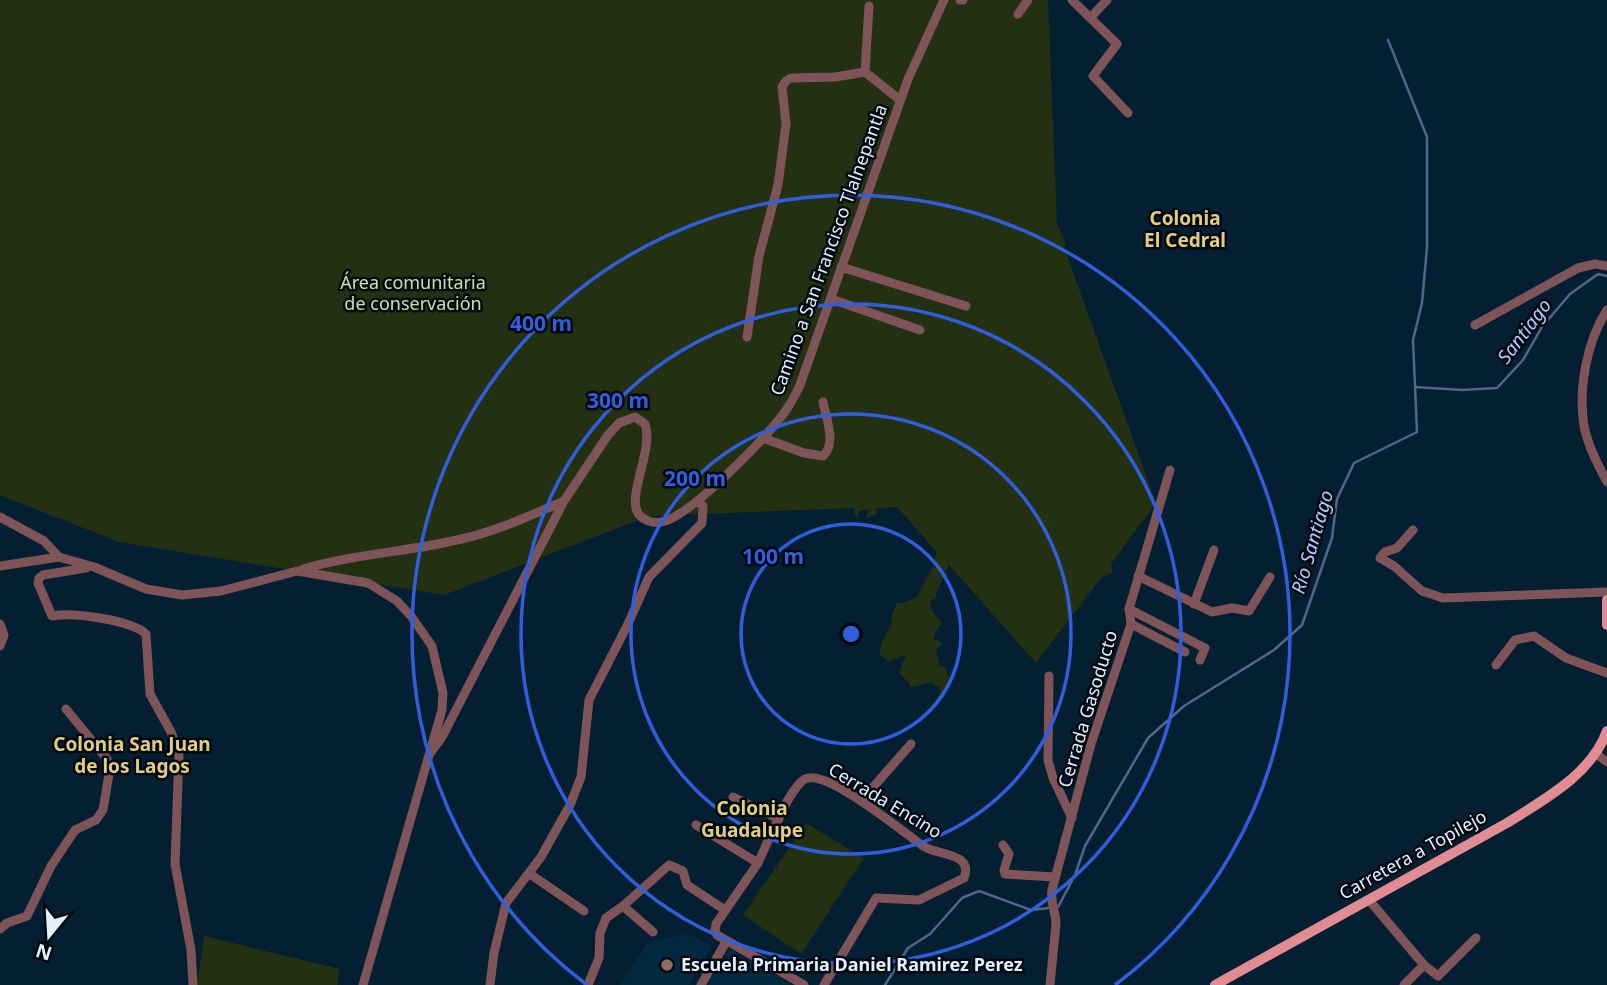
<svg xmlns="http://www.w3.org/2000/svg" width="1607" height="985" font-family="'Noto Sans',sans-serif">
  <style>
    .built { fill: #04283f }
    .green { fill: #233112 }
    .lines { fill: none; stroke-linecap: round; stroke-linejoin: round }
    .stream { stroke: #53658b; stroke-width: 2.5 }
    .minor { stroke: #7e5458; stroke-width: 9 }
    .major { stroke: #e18b93; stroke-width: 10 }
    .ring { fill: none; stroke: #315edc; stroke-width: 3.5 }
    .education-dot { fill: #8d6e63; stroke: #01080f; stroke-width: 2.5 }
    .labels { text-anchor: middle; stroke-width: 5; stroke-linejoin: round; paint-order: stroke }
    .street-label { font-size: 18px; fill: #e2f2ff; stroke: #01080f }
    .park-label { font-size: 18px; fill: #c5e6a4; stroke: #01080f }
    .poi-label { font-size: 18px; font-weight: bold; fill: #e2f2ff; stroke: #01080f; text-anchor: start }
    .neighbourhood-label { font-size: 19px; font-weight: bold; fill: #e3cd80; stroke: #01080f }
    .water-label { font-size: 19px; font-style: italic; fill: #b3cbfd; stroke: #01080f }
    .centre { fill: #315edc; stroke: #01080f; stroke-width: 3.5 }
    .ring-label { font-size: 21px; text-anchor: middle; font-weight: bold; fill: #315edc; stroke: #01080f; stroke-width: 5; stroke-linejoin: round; paint-order: stroke }
  </style>
  <rect width="100%" height="100%" fill="#041f31"/>
  <g class="built">
    <polygon points="688,934 712,946 689,985 620,985 648,942"/>
    <polygon points="729,948 792,985 707,985"/>
  </g>
  <g class="green">
    <path d="M0,0H1048L1057,224L1066,244L1064,247L1156,503L1111,564L1112,573L1101,578L1036,663L949,565L937,591L936,598L930,602L932,611L942,623L936,631L933,641L938,640L942,644L936,650L940,666L945,667L951,686L939,698L940,685L936,687L931,683L911,687C908,681 903,677 899,672L906,656L903,655L889,662L879,654L882,641L892,623L891,616L897,603H903L917,597L934,564L936,551L897,507L878,508L875,510L878,514L866,518L869,509L859,511L857,517L854,514L855,508L649,516L444,595L119,542L0,495Z"/>
    <polygon points="806,823 864,858 801,954 743,915"/>
    <polygon points="204,936 340,969 337,985 197,985"/>
  </g>
  <g class="lines">
    <g class="stream">
      <polyline points="1415,387 1462,390 1497,388 1523,360 1542,327 1570,294 1598,274 1607,276"/>
      <polyline points="885,985 908,948 930,934 962,898 979,891 1031,910 1058,907 1075,875 1085,846 1148,738 1184,706 1274,650 1302,625 1332,538 1337,499 1354,463 1417,432 1413,340 1422,303 1427,247 1427,137 1388,40"/>
    </g>
    <g class="minor">
      <polyline points="960,0 963,0"/>
      <polyline points="1072,0 1117,44 1093,76 1128,113"/>
      <polyline points="1018,14 1028,0"/>
      <polyline points="1091,17 1107,0"/>
      <polyline points="865,72 869,6"/>
      <polyline points="841,267 966,306"/>
      <polyline points="831,299 920,330"/>
      <path d="M1607,310C1587,341 1578,389 1584,426C1588,446 1598,465 1607,482"/>
      <polyline points="1475,325 1578,268 1595,264 1607,266"/>
      <polyline points="747,337 759,256 778,185 786,124 782,87 786,81 791,78 835,77 865,72 900,100"/>
      <path d="M763,438L804,453L823,456C837,444 826,418 823,402"/>
      <polyline points="0,517 44,541 59,557"/>
      <polyline points="1413,530 1397,548 1385,552 1380,558 1394,566 1422,591 1443,598 1607,592"/>
      <polyline points="0,566 59,557 94,567 146,589 182,595 221,591 297,571 368,583 397,601 411,616 432,646 443,693 442,710 363,985"/>
      <path d="M86,568L43,575L39,578L38,583L52,616C73,612 131,620 146,634L150,694L171,732L179,755L175,864L191,950L193,985"/>
      <path d="M303,569C354,554 406,552 457,540C495,532 529,516 564,501"/>
      <polyline points="1138,576 1212,612 1232,608 1249,611 1270,577"/>
      <polyline points="1194,604 1214,550"/>
      <polyline points="1129,609 1205,648 1200,660"/>
      <polyline points="0,624 4,635 0,646"/>
      <polyline points="1131,624 1185,652"/>
      <polyline points="1496,665 1515,640 1534,636 1566,658 1607,673"/>
      <polyline points="1049,676 1048,760 1053,778 1072,818"/>
      <path d="M431,752L442,737L564,501L608,435L619,423L635,417L645,424C654,449 627,495 638,513C642,520 654,524 661,522C689,518 762,441 781,417C789,407 795,396 800,385L908,79L944,0"/>
      <polyline points="1595,753 1607,762"/>
      <polyline points="733,797 779,819"/>
      <polyline points="861,801 911,744"/>
      <polyline points="696,825 758,863 716,924 715,930 717,935 804,985"/>
      <polyline points="1003,845 1009,854 1004,870 1005,874 1055,877"/>
      <path d="M758,863C767,844 789,788 805,779C825,769 890,822 907,834C914,839 921,846 929,849C944,855 973,855 964,878L919,900L876,898L824,985"/>
      <polyline points="530,874 584,911"/>
      <polyline points="1369,900 1424,965 1438,976 1476,938"/>
      <polyline points="623,906 653,932"/>
      <polyline points="0,929 7,923 27,916 51,866 75,830 96,820 103,810 109,774 107,759 66,709"/>
      <polyline points="490,985 494,953 506,903 541,857 570,805 581,777 589,700 627,626 649,577 702,523 703,506 697,501"/>
      <polyline points="588,985 599,958 600,933 606,918 623,906 669,865 683,871 687,885 725,910"/>
      <polyline points="701,985 726,942"/>
      <path d="M1050,985L1056,924C1056,912 1050,903 1052,890L1091,744L1131,624L1129,609L1170,470"/>
      <polyline points="1404,985 1424,965"/>
    </g>
    <g class="major">
      <polyline points="1607,600 1607,625"/>
      <path d="M1215,985L1507,823C1543,800 1591,775 1607,731"/>
    </g>
  </g>
  <g class="ring">
    <circle cx="851" cy="634" r="110"/>
    <circle cx="851" cy="634" r="220"/>
    <circle cx="851" cy="634" r="330"/>
    <path d="M587 985A439 439 0 1 1 1115 985"/>
  </g>
  <circle class="education-dot" cx="667" cy="965" r="7"/>
  <g class="labels">
    <g class="street-label">
      <text transform="translate(829 250) rotate(-70)" y="6">Camino a San Francisco Tlalnepantla</text>
      <text transform="translate(1088 709) rotate(-73)" y="6">Cerrada Gasoducto</text>
      <text transform="translate(885 801) rotate(31)" y="6">Cerrada Encino</text>
      <text transform="translate(1413 855) rotate(-29)" y="6">Carretera a Topilejo</text>
    </g>
    <g class="park-label">
      <text x="413" y="289">Área comunitaria<tspan x="413" dy="21">de conservación</tspan></text>
    </g>
    <g class="poi-label">
      <text x="681" y="971">Escuela Primaria Daniel Ramirez Perez</text>
    </g>
    <g class="neighbourhood-label">
      <text x="1185" y="225">Colonia<tspan x="1185" dy="22">El Cedral</tspan></text>
      <text x="132" y="751">Colonia San Juan<tspan x="132" dy="22">de los Lagos</tspan></text>
      <text x="752" y="815">Colonia<tspan x="752" dy="22">Guadalupe</tspan></text>
    </g>
    <g class="water-label">
      <text transform="translate(1524 331) rotate(-53)" y="7">Santiago</text>
      <text transform="translate(1312 542) rotate(-74)" y="7">Río Santiago</text>
    </g>
  </g>
  <circle cx="851" cy="634" r="10" class="centre"/>
  <g class="ring-label">
    <text x="541" y="331">400 m</text>
    <text x="618" y="408">300 m</text>
    <text x="695" y="486">200 m</text>
    <text x="773" y="564">100 m</text>
  </g>
  <g transform="translate(49 936) rotate(198)" stroke="#01080f" stroke-width="5" paint-order="stroke">
  <path d="M0-5L12 26L0 18L-12 26Z" fill="#e2f2ff"/>
  <text y="-10" font-size="19" font-weight="bold" text-anchor="middle" fill="#e2f2ff">N</text>
  </g>
</svg>
